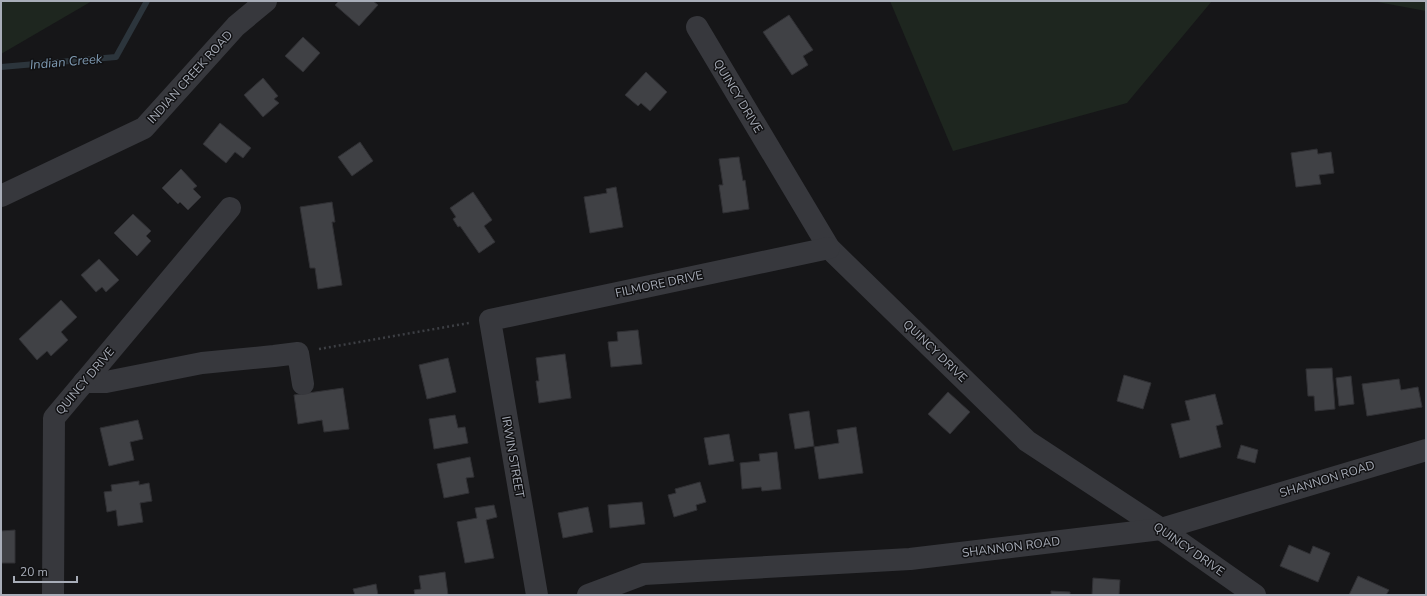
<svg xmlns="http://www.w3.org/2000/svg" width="1427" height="596" font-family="'Nunito Sans',sans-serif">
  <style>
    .green { fill: #1e261f }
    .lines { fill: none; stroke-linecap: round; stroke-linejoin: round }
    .stream { stroke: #2c353c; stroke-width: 6 }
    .building { fill: #404145; stroke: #303034 }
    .path { stroke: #3d3f44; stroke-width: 2.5; stroke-dasharray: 2 3; stroke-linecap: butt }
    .minor { stroke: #37383d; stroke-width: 22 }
    .labels { text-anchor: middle; stroke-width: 3; stroke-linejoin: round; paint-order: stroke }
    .street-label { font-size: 12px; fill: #a8adb8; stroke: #111113 }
    .water-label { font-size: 13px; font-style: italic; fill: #7f9bb3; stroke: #111113 }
  </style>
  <rect width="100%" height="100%" fill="#161618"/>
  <g class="green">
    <polygon points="1,1 92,1 1,54"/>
    <polygon points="890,1 1212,1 1127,103 953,151"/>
    <polygon points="1372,1 1426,1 1426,11"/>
  </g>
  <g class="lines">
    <polyline class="stream" points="1,67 116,57 147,1"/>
  </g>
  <g class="building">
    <polygon points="339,1 373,1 378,5 359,26 335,5"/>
    <polygon points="789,15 813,50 803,56 808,65 792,75 763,32"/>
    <polygon points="303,37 320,53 303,72 285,56"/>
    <polygon points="646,72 667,92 650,111 641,103 638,106 625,95"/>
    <polygon points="263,78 278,96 274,99 279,103 263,117 244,95"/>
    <polygon points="220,123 251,148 243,158 235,152 226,163 203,144"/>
    <polygon points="360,142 373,161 352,176 338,157"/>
    <polygon points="1317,149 1318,154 1331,152 1334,173 1319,175 1321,184 1296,187 1291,153"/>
    <polygon points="739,157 743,181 745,180 749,209 723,213 719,185 723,185 719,159"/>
    <polygon points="181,169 197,186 193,189 201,197 188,210 180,202 178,204 162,188"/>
    <polygon points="616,187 623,227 590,233 584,197 607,193 606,189"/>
    <polygon points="473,192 492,220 484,226 495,242 479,253 460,226 458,227 453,219 456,217 450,208"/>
    <polygon points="332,202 335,222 332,222 342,285 318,289 315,268 310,268 300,207"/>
    <polygon points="133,214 151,231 146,236 151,241 137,256 114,233"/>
    <polygon points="99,259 119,280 106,292 102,287 96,292 81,275"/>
    <polygon points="61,300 77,317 61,332 68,340 51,356 47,351 37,360 19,339"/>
    <polygon points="638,330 642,364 611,367 608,342 618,341 617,332"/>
    <polygon points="565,354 571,398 539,403 536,381 539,381 536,358"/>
    <polygon points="448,358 456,392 427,399 419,365"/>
    <polygon points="1332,368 1335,409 1315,411 1314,396 1308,396 1306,369"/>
    <polygon points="1124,375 1151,383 1143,409 1117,401"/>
    <polygon points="1351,376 1354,404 1339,406 1336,378"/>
    <polygon points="1399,379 1401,390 1418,387 1422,407 1367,416 1362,384"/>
    <polygon points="343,388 349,429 324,432 322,420 298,424 294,395"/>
    <polygon points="948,392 970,412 950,434 928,414"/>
    <polygon points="1215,394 1223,424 1216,426 1221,447 1180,458 1171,424 1190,420 1185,401"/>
    <polygon points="809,411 814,446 795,449 789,414"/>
    <polygon points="455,415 458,428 465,427 468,443 434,449 429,419"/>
    <polygon points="138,420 143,439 130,442 134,460 109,466 100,428"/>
    <polygon points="856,427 863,473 819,479 814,447 839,443 837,430"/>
    <polygon points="729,434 734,461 709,465 704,438"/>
    <polygon points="1241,445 1258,450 1255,463 1237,458"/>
    <polygon points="777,452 781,489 762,491 761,487 742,489 740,463 760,461 759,454"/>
    <polygon points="470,457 474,477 466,478 469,493 444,498 437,464"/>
    <polygon points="139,481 139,485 149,483 152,501 140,503 143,522 118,526 116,510 107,512 104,492 112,491 111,485"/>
    <polygon points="700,482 706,502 696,505 697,510 674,517 668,495 676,493 675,489"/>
    <polygon points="642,502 645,524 610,528 608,505"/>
    <polygon points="494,505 497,517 486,520 494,558 465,563 457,522 477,518 475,508"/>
    <polygon points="588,507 593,532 563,538 558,513"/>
    <polygon points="15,530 15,563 1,563 1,531"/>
    <polygon points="1289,545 1310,554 1313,546 1330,553 1318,582 1280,566"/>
    <polygon points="445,572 448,595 415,595 414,590 421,589 419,576"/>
    <polygon points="1358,576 1389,590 1386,595 1349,595"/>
    <polygon points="1093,578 1120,580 1119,595 1092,595"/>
    <polygon points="376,584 378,595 355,595 353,589"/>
    <polygon points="1051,591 1070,592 1070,595 1051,595"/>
  </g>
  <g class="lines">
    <polyline class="path" points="319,349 469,323"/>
    <g class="minor">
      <polyline points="697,27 829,248 1027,441 1161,529 1255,595"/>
      <polyline points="1,196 144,128 236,26 266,1"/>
      <polyline points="84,382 106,382 202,363 274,356 298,353 303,384"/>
      <polyline points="53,595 54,418 230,208"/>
      <polyline points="537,595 490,320 829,248"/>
      <polyline points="588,595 644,574 910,559 1161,529 1426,450"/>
    </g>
  </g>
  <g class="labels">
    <g class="street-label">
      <text transform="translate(190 77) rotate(-48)" y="4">INDIAN CREEK ROAD</text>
      <text transform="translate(738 96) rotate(59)" y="4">QUINCY DRIVE</text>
      <text transform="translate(659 284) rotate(-12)" y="4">FILMORE DRIVE</text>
      <text transform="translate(935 351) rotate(44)" y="4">QUINCY DRIVE</text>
      <text transform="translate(85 381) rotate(-50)" y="4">QUINCY DRIVE</text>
      <text transform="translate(513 457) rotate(80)" y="4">IRWIN STREET</text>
      <text transform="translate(1327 479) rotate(-17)" y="4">SHANNON ROAD</text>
      <text transform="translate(1011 547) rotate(-7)" y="4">SHANNON ROAD</text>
      <text transform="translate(1189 549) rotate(35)" y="4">QUINCY DRIVE</text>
    </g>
    <g class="water-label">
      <text transform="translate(66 61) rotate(-5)" y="5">Indian Creek</text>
    </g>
  </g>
  <rect width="1427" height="596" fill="none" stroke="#a8adb8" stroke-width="4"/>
  <path d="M14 576v6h63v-6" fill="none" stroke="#a8adb8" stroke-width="2"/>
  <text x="20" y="576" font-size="12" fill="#a8adb8" stroke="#111113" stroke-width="3" paint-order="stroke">20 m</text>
</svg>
